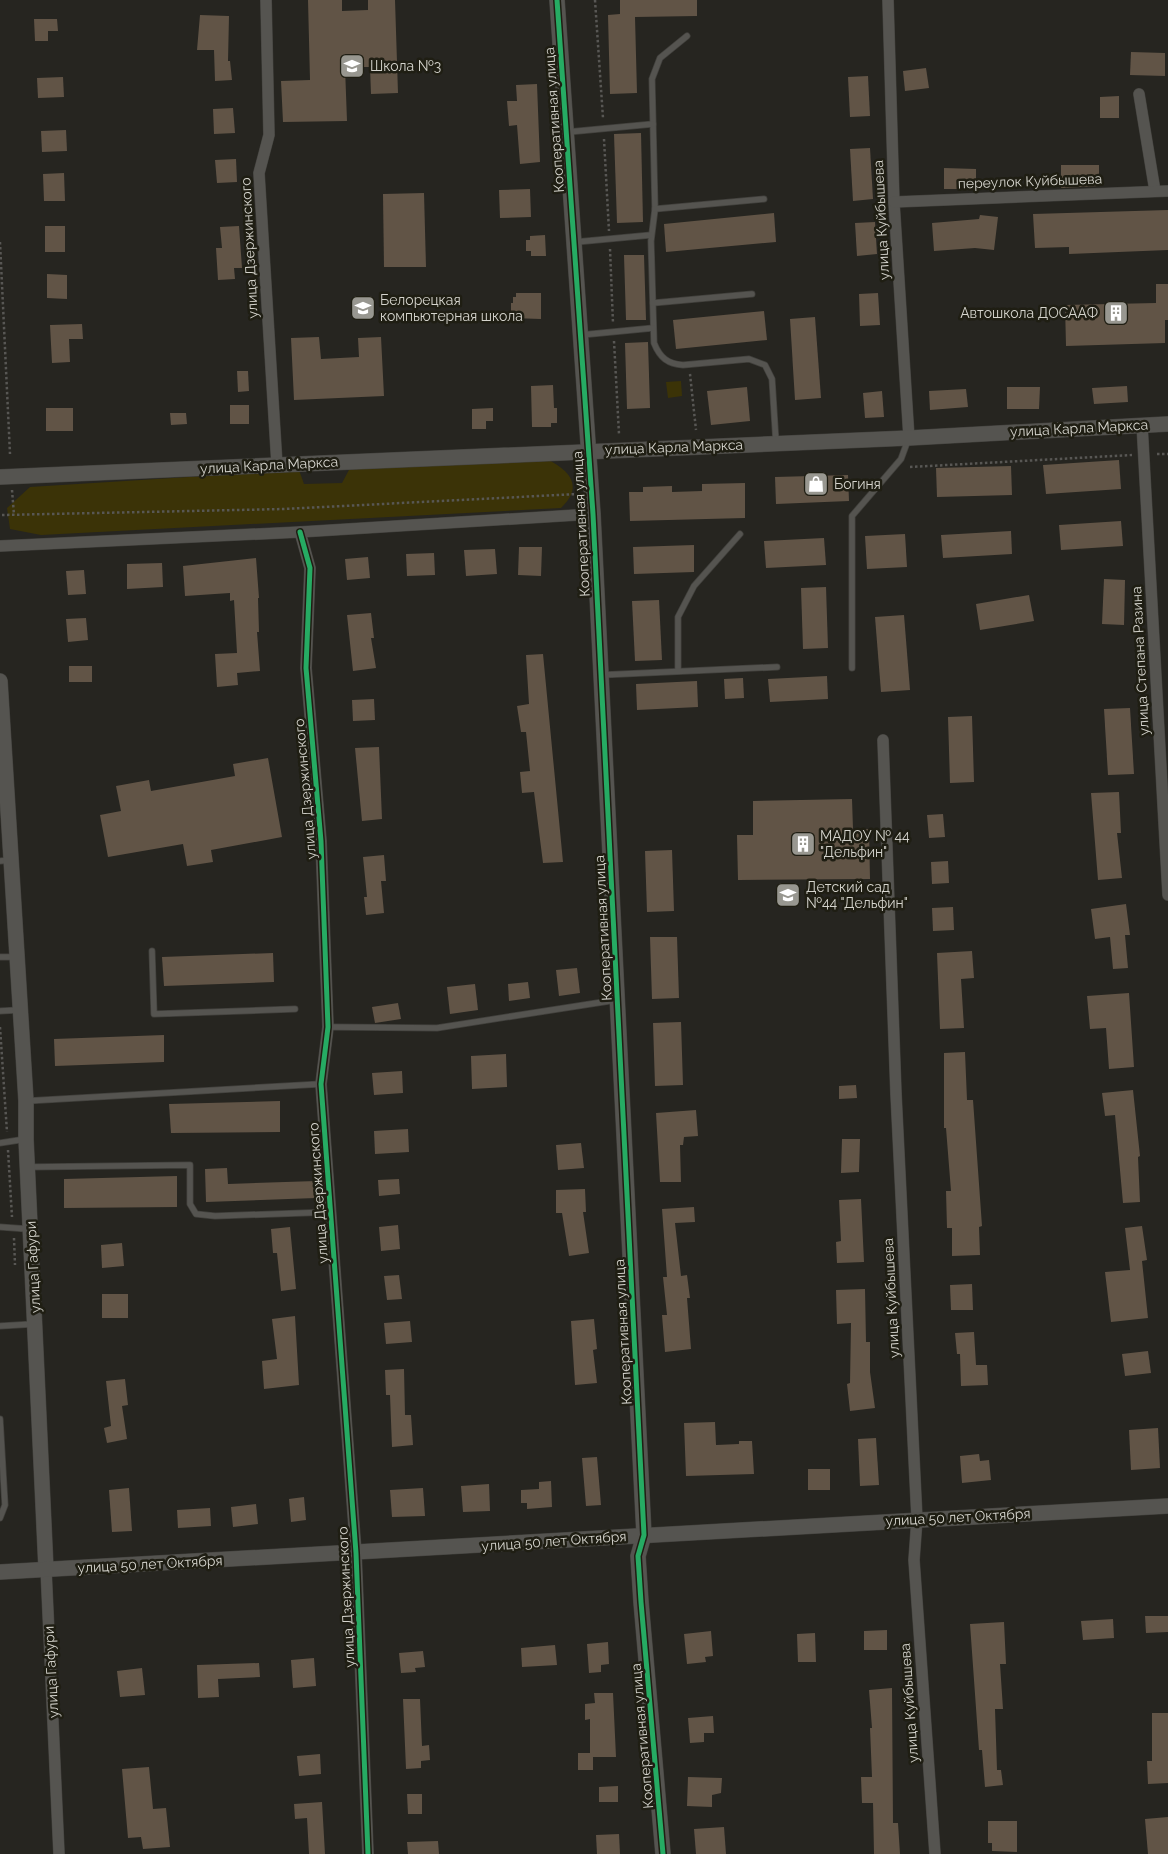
<svg xmlns="http://www.w3.org/2000/svg" width="1168" height="1854" font-family="Raleway,sans-serif">
  <style>
    .green { fill: #3b3307 }
    .building { fill: #615446 }
    .lines { fill: none; stroke-linecap: round; stroke-linejoin: round }
    .service-casing { stroke: #42413d; stroke-width: 7 }
    .minor-casing { stroke: #42413d; stroke-width: 12 }
    .tertiary-casing { stroke: #42413d; stroke-width: 16 }
    .path { stroke: #585754; stroke-width: 2.5; stroke-dasharray: 2.5 2.5; stroke-linecap: butt }
    .service { stroke: #555450; stroke-width: 5.5 }
    .minor { stroke: #555450; stroke-width: 11 }
    .tertiary { stroke: #555450; stroke-width: 15 }
    .cycleway-casing { stroke: #1f1e13; stroke-width: 8 }
    .cycleway { stroke: #26ab63; stroke-width: 5 }
    .labels { text-anchor: middle; stroke-width: 5; stroke-linejoin: round; paint-order: stroke }
    .poi-label { font-size: 14px; fill: #d5d4cd; stroke: #1f1e13; text-anchor: start }
    .street-label { font-size: 14px; fill: #d5d4cd; stroke: #1f1e13 }
  </style>
  <rect width="100%" height="100%" fill="#262520"/>
  <g class="green">
    <polygon points="681,381 682,396 668,398 666,382"/>
    <path d="M547,459C570,471 584,486 561,508L41,535L10,529L7,508L30,487L299,470L304,484L342,483L350,468Z"/>
  </g>
  <g class="building">
    <polygon points="308,0 342,0 342,11 368,10 368,0 395,0 398,93 371,94 370,67 345,67 347,121 283,122 281,81 310,80"/>
    <polygon points="620,0 697,0 697,16 635,17 637,93 610,94 608,15 620,14"/>
    <polygon points="200,15 229,16 228,61 230,61 232,80 215,81 214,50 197,50"/>
    <polygon points="34,19 57,19 58,31 48,31 48,41 35,41"/>
    <polygon points="1131,52 1165,53 1165,76 1130,75"/>
    <polygon points="926,68 929,88 905,91 903,71"/>
    <polygon points="868,76 870,116 850,117 848,77"/>
    <polygon points="63,77 64,97 38,98 37,78"/>
    <polygon points="537,84 540,162 520,164 517,125 509,126 507,101 517,101 516,85"/>
    <polygon points="1119,96 1119,118 1100,118 1100,97"/>
    <polygon points="233,108 235,133 214,134 213,109"/>
    <polygon points="66,130 67,151 42,152 41,131"/>
    <polygon points="641,133 643,222 617,223 614,134"/>
    <polygon points="870,148 873,199 853,201 850,149"/>
    <polygon points="236,159 237,182 217,183 215,160"/>
    <polygon points="1061,165 1099,165 1099,186 1061,188"/>
    <polygon points="944,168 976,169 976,189 944,189"/>
    <polygon points="64,173 65,201 44,201 43,174"/>
    <polygon points="530,189 531,217 500,218 499,190"/>
    <polygon points="424,193 426,267 384,267 383,194"/>
    <polygon points="1168,210 1168,250 1069,254 1069,247 1035,248 1033,214"/>
    <polygon points="774,213 776,242 666,252 664,224"/>
    <polygon points="980,215 998,217 994,250 975,248 934,251 932,223 979,219"/>
    <polygon points="875,222 877,254 857,256 855,223"/>
    <rect x="45" y="226" width="20" height="26"/>
    <polygon points="239,226 242,268 234,268 235,279 218,280 216,248 222,248 220,227"/>
    <polygon points="545,235 546,256 531,256 531,251 526,251 526,240 530,240 530,236"/>
    <polygon points="624,255 644,255 646,320 626,320"/>
    <polygon points="47,274 67,275 67,299 47,298"/>
    <polygon points="1156,284 1168,284 1168,320 1165,320 1165,343 1066,346 1065,305 1156,303"/>
    <polygon points="516,293 541,293 541,319 511,318 511,303 513,303 513,297 516,297"/>
    <polygon points="878,293 880,325 860,326 859,294"/>
    <polygon points="764,311 767,340 676,349 673,320"/>
    <polygon points="815,317 821,398 795,400 790,319"/>
    <polygon points="82,324 83,339 69,339 70,362 52,363 50,325"/>
    <polygon points="319,337 321,359 359,357 358,338 381,337 384,396 294,400 291,338"/>
    <polygon points="648,342 650,408 627,409 625,343"/>
    <polygon points="237,371 248,371 249,391 238,392"/>
    <polygon points="553,385 554,408 557,408 557,423 551,423 551,427 532,427 531,386"/>
    <polygon points="1127,386 1128,402 1094,404 1092,388"/>
    <polygon points="747,387 750,421 711,425 707,391"/>
    <polygon points="1007,387 1040,387 1039,409 1007,409"/>
    <polygon points="966,389 968,407 930,410 929,391"/>
    <polygon points="882,391 884,417 865,418 863,393"/>
    <rect x="230" y="405" width="19" height="19"/>
    <rect x="46" y="408" width="27" height="23"/>
    <polygon points="493,408 493,421 486,421 486,429 472,429 472,409"/>
    <polygon points="170,413 186,413 187,424 171,425"/>
    <polygon points="1119,460 1121,489 1046,494 1043,465"/>
    <polygon points="1011,466 1012,495 937,497 936,468"/>
    <polygon points="848,475 849,501 776,504 775,477"/>
    <polygon points="745,483 745,518 630,521 629,492 643,492 643,487 672,486 672,492 702,491 702,484"/>
    <polygon points="1121,521 1123,546 1061,550 1059,525"/>
    <polygon points="1011,531 1012,554 943,558 941,535"/>
    <polygon points="905,534 907,567 867,569 865,536"/>
    <polygon points="824,538 826,565 766,568 764,541"/>
    <polygon points="694,545 694,572 634,574 633,547"/>
    <polygon points="519,547 542,547 541,576 518,575"/>
    <polygon points="495,549 497,574 466,576 464,550"/>
    <polygon points="434,553 435,575 407,576 406,554"/>
    <polygon points="368,557 370,578 347,580 345,559"/>
    <polygon points="256,558 259,598 258,598 259,632 257,632 260,671 237,673 238,685 217,687 215,654 237,653 234,600 230,601 230,593 185,596 183,566"/>
    <polygon points="162,563 163,587 127,589 127,564"/>
    <polygon points="84,570 86,594 68,595 66,571"/>
    <polygon points="1104,579 1125,580 1124,625 1102,624"/>
    <polygon points="826,587 828,648 803,649 801,588"/>
    <polygon points="1029,595 1034,621 980,630 976,604"/>
    <polygon points="659,600 662,660 635,661 632,601"/>
    <polygon points="371,613 374,638 371,638 376,668 353,671 347,615"/>
    <polygon points="904,615 910,690 881,692 875,617"/>
    <polygon points="86,618 88,640 68,642 66,619"/>
    <polygon points="543,654 563,862 543,863 534,792 522,793 520,772 530,771 526,732 521,732 517,706 529,704 526,655"/>
    <rect x="69" y="666" width="23" height="16"/>
    <polygon points="827,676 828,699 770,702 768,679"/>
    <polygon points="743,678 744,698 725,699 724,679"/>
    <polygon points="697,681 698,707 637,710 636,684"/>
    <polygon points="374,699 375,720 353,721 352,700"/>
    <polygon points="1130,708 1134,774 1108,775 1104,709"/>
    <polygon points="972,716 974,782 950,783 948,717"/>
    <polygon points="379,747 382,819 362,821 355,748"/>
    <polygon points="268,758 282,837 211,850 213,862 187,866 183,844 108,857 100,815 121,811 116,786 149,780 151,791 235,776 233,764"/>
    <polygon points="1119,792 1121,833 1117,833 1122,878 1098,880 1091,793"/>
    <polygon points="852,799 853,829 869,829 870,879 738,880 737,835 753,835 753,801"/>
    <polygon points="943,814 945,837 929,838 927,815"/>
    <polygon points="672,850 674,911 647,912 645,851"/>
    <polygon points="384,855 386,881 381,881 384,913 366,915 364,897 367,897 363,857"/>
    <polygon points="948,861 949,883 932,884 931,862"/>
    <polygon points="1126,904 1130,935 1125,935 1128,968 1113,969 1110,937 1095,939 1091,909"/>
    <polygon points="953,907 954,930 933,931 932,908"/>
    <polygon points="650,937 677,937 679,998 652,999"/>
    <polygon points="972,951 974,978 961,979 964,1028 940,1029 937,953"/>
    <polygon points="273,953 274,982 164,986 162,957"/>
    <polygon points="577,968 580,993 559,996 556,970"/>
    <polygon points="528,982 530,998 509,1001 508,984"/>
    <polygon points="475,984 478,1010 450,1014 447,987"/>
    <polygon points="1129,993 1134,1067 1109,1069 1106,1028 1090,1029 1087,996"/>
    <polygon points="398,1003 401,1019 375,1023 372,1007"/>
    <polygon points="681,1022 683,1085 655,1086 653,1023"/>
    <polygon points="164,1035 164,1062 55,1066 54,1039"/>
    <polygon points="965,1052 967,1100 973,1100 982,1226 979,1227 980,1255 952,1256 952,1228 947,1228 946,1191 951,1191 946,1128 944,1128 944,1053"/>
    <polygon points="506,1054 507,1087 472,1089 471,1056"/>
    <polygon points="402,1071 403,1093 374,1095 372,1073"/>
    <polygon points="856,1085 857,1098 839,1099 839,1086"/>
    <polygon points="1133,1090 1140,1156 1138,1157 1140,1202 1123,1203 1115,1115 1105,1116 1102,1093"/>
    <polygon points="280,1101 280,1132 171,1133 169,1104"/>
    <polygon points="696,1110 698,1136 684,1137 683,1145 680,1145 681,1182 660,1182 656,1113"/>
    <polygon points="408,1129 409,1152 375,1154 374,1131"/>
    <polygon points="842,1139 860,1139 859,1172 841,1173"/>
    <polygon points="581,1143 584,1168 558,1170 556,1145"/>
    <polygon points="227,1168 228,1184 316,1181 316,1198 206,1202 205,1169"/>
    <polygon points="177,1176 177,1207 64,1208 64,1179"/>
    <polygon points="399,1179 400,1194 379,1196 378,1180"/>
    <polygon points="585,1189 586,1212 583,1212 589,1253 569,1256 562,1213 556,1213 556,1190"/>
    <polygon points="861,1199 864,1262 837,1263 836,1242 841,1241 839,1200"/>
    <polygon points="694,1207 695,1222 675,1223 681,1276 687,1275 690,1298 687,1298 691,1349 665,1352 662,1315 667,1315 663,1277 667,1277 662,1209"/>
    <polygon points="398,1225 400,1249 381,1251 379,1227"/>
    <polygon points="1142,1226 1147,1260 1142,1261 1148,1318 1111,1322 1105,1272 1130,1270 1125,1228"/>
    <polygon points="290,1227 296,1289 281,1291 277,1253 273,1253 271,1229"/>
    <polygon points="122,1243 124,1266 102,1268 101,1245"/>
    <polygon points="399,1275 402,1299 387,1300 384,1276"/>
    <polygon points="972,1284 973,1310 951,1310 950,1285"/>
    <polygon points="865,1289 866,1342 870,1342 870,1372 875,1408 850,1411 847,1384 850,1383 851,1323 837,1324 836,1290"/>
    <rect x="102" y="1294" width="26" height="24"/>
    <polygon points="295,1316 299,1385 264,1389 262,1361 277,1359 272,1319"/>
    <polygon points="594,1319 597,1349 593,1350 597,1383 575,1385 571,1321"/>
    <polygon points="410,1321 412,1342 386,1344 384,1323"/>
    <polygon points="974,1332 976,1365 987,1365 988,1385 961,1386 960,1354 957,1354 955,1333"/>
    <polygon points="1148,1351 1151,1373 1125,1376 1122,1354"/>
    <polygon points="404,1369 405,1415 411,1415 413,1445 392,1447 390,1395 386,1395 385,1370"/>
    <polygon points="125,1379 128,1405 122,1406 127,1439 107,1443 104,1428 111,1426 106,1381"/>
    <polygon points="715,1422 716,1445 739,1444 739,1441 752,1441 754,1474 686,1476 684,1423"/>
    <polygon points="1158,1428 1160,1468 1131,1470 1129,1430"/>
    <polygon points="876,1438 879,1485 860,1486 858,1439"/>
    <polygon points="979,1454 980,1461 989,1460 991,1480 962,1483 960,1456"/>
    <polygon points="597,1457 601,1505 586,1506 582,1458"/>
    <rect x="808" y="1469" width="22" height="21"/>
    <polygon points="551,1481 552,1507 527,1509 527,1503 521,1503 521,1490 539,1489 539,1482"/>
    <polygon points="489,1484 490,1511 463,1512 461,1486"/>
    <polygon points="129,1488 132,1531 112,1532 109,1490"/>
    <polygon points="423,1488 425,1516 392,1517 390,1490"/>
    <polygon points="304,1497 306,1520 291,1522 289,1499"/>
    <polygon points="256,1504 258,1524 233,1527 231,1507"/>
    <polygon points="210,1508 211,1526 178,1528 177,1510"/>
    <polygon points="1145,1616 1168,1616 1168,1632 1146,1633"/>
    <polygon points="1113,1619 1114,1638 1083,1640 1081,1621"/>
    <polygon points="1004,1622 1006,1664 1000,1664 1003,1709 995,1709 997,1770 1001,1770 1003,1785 985,1787 982,1750 979,1750 970,1624"/>
    <polygon points="887,1630 887,1650 864,1650 864,1631"/>
    <polygon points="711,1631 713,1656 705,1657 706,1662 687,1664 684,1634"/>
    <polygon points="815,1633 816,1662 798,1662 797,1634"/>
    <polygon points="608,1642 609,1664 601,1665 601,1672 589,1673 587,1644"/>
    <polygon points="555,1645 557,1665 522,1667 521,1648"/>
    <polygon points="423,1651 425,1667 415,1668 416,1672 401,1673 399,1653"/>
    <polygon points="314,1658 316,1686 293,1688 291,1660"/>
    <polygon points="259,1663 260,1677 218,1679 219,1697 198,1698 197,1665"/>
    <polygon points="142,1668 145,1695 120,1697 117,1671"/>
    <polygon points="892,1688 893,1823 898,1823 900,1854 874,1854 873,1803 862,1803 861,1777 872,1777 870,1728 872,1728 869,1690"/>
    <polygon points="594,1693 613,1693 616,1757 593,1757 593,1770 578,1770 578,1753 590,1753 590,1719 585,1720 585,1704 595,1703"/>
    <polygon points="403,1699 420,1699 422,1746 429,1745 430,1760 421,1761 421,1768 406,1769"/>
    <polygon points="1152,1713 1168,1713 1168,1783 1148,1784 1147,1761 1152,1761"/>
    <polygon points="713,1716 714,1733 704,1733 704,1742 690,1743 688,1718"/>
    <polygon points="320,1754 321,1774 299,1776 297,1756"/>
    <polygon points="149,1767 153,1809 166,1808 170,1847 143,1849 141,1837 128,1838 122,1769"/>
    <polygon points="688,1777 722,1778 721,1793 712,1795 712,1807 687,1806"/>
    <polygon points="618,1786 618,1802 599,1802 599,1787"/>
    <polygon points="407,1794 422,1794 422,1814 408,1814"/>
    <polygon points="322,1802 325,1854 309,1854 307,1818 295,1819 294,1804"/>
    <polygon points="1168,1817 1168,1854 1148,1854 1145,1819"/>
    <polygon points="988,1821 1017,1821 1017,1852 992,1851 992,1843 988,1843"/>
    <polygon points="724,1827 726,1854 696,1854 694,1829"/>
    <polygon points="619,1834 620,1854 597,1854 596,1835"/>
    <polygon points="438,1841 439,1854 408,1854 407,1842"/>
  </g>
  <g class="lines">
    <defs>
      <g id="service">
        <path d="M687,36L660,58L652,79L655,209L651,241L654,343C660,358 668,364 683,365L749,359L765,365L772,379L776,443"/>
        <polyline points="568,132 653,124"/>
        <polyline points="655,209 764,199"/>
        <polyline points="576,242 651,235"/>
        <polyline points="653,303 752,294"/>
        <polyline points="581,335 653,328"/>
        <polyline points="852,668 852,516 901,459 908,440"/>
        <polyline points="678,671 678,617 694,586 740,534"/>
        <polyline points="601,675 777,667"/>
        <polyline points="0,861 11,860"/>
        <polyline points="152,951 154,1014 295,1009"/>
        <polyline points="0,957 16,957"/>
        <polyline points="0,1011 19,1010"/>
        <polyline points="328,1027 437,1028 616,1000"/>
        <polyline points="26,1101 321,1084"/>
        <polyline points="0,1143 26,1139"/>
        <polyline points="29,1167 190,1165 190,1204 196,1214 215,1216 331,1212"/>
        <polyline points="0,1227 28,1229"/>
        <polyline points="0,1326 34,1324"/>
        <polyline points="0,1419 5,1505 0,1518"/>
      </g>
      <g id="minor">
        <polyline points="266,0 269,135 259,173 277,465"/>
        <polyline points="888,0 894,202 909,438"/>
        <polyline points="1139,94 1155,191"/>
        <polyline points="894,202 1168,191"/>
        <polyline points="1142,424 1168,895"/>
        <polyline points="300,532 310,568 306,668 321,841 328,1027 321,1084 356,1553 368,1854"/>
        <polyline points="0,546 300,532 593,514"/>
        <polyline points="883,740 896,1094 917,1519 914,1560 935,1854"/>
        <polyline points="46,1569 59,1854"/>
      </g>
      <g id="tertiary">
        <polyline points="557,0 593,514 644,1535 638,1556 641,1602 663,1854"/>
        <polyline points="0,477 909,438 1168,424"/>
        <polyline points="0,681 26,1101 26,1139 46,1569"/>
        <polyline points="0,1572 1168,1506"/>
      </g>
    </defs>
    <use href="#service" class="service-casing"/>
    <use href="#minor" class="minor-casing"/>
    <use href="#tertiary" class="tertiary-casing"/>
    <g class="path">
      <polyline points="595,0 603,118"/>
      <polyline points="604,139 609,231"/>
      <polyline points="0,242 10,454"/>
      <polyline points="610,249 613,323"/>
      <polyline points="614,341 619,434"/>
      <polyline points="690,374 696,430"/>
      <polyline points="1157,454 1168,454"/>
      <polyline points="910,467 1132,455"/>
      <polyline points="12,490 14,515"/>
      <polyline points="2,515 284,509 578,494"/>
      <polyline points="0,1027 7,1132"/>
      <polyline points="8,1150 12,1217"/>
      <polyline points="14,1238 15,1265"/>
    </g>
    <use href="#service" class="service"/>
    <use href="#minor" class="minor"/>
    <use href="#tertiary" class="tertiary"/>
    <defs>
      <g id="cycleway">
        <polyline points="557,0 593,514 644,1535 638,1556 641,1602 663,1854"/>
        <polyline points="300,532 310,568 306,668 321,841 328,1027 321,1084 356,1553 368,1854"/>
      </g>
    </defs>
    <use href="#cycleway" class="cycleway-casing"/>
    <use href="#cycleway" class="cycleway"/>
  </g>
  <defs>
    <symbol id="school-square" viewBox="-11 -11 22 22"><rect x="-9" y="-9" width="18" height="18" rx="4" fill="#989790" stroke="#1f1e13"/><path d="M0-5L7-2L0 1L-7-2ZM-4 1L0 2.5L4 1V4Q0 6-4 4Z" fill="#fff"/></symbol>
    <symbol id="building-square" viewBox="-11 -11 22 22"><rect x="-9" y="-9" width="18" height="18" rx="4" fill="#989790" stroke="#1f1e13"/><path d="M-4-6H4V6H1V3H-1V6H-4ZM-2.5-4.3h1.7v1.8h-1.7ZM.8-4.3h1.7v1.8H.8ZM-2.5-1h1.7V.8h-1.7ZM.8-1h1.7V.8H.8Z" fill="#fff"/></symbol>
    <symbol id="shop-square" viewBox="-11 -11 22 22"><rect x="-9" y="-9" width="18" height="18" rx="4" fill="#989790" stroke="#1f1e13"/><path d="M-5-2.5h2.3a2.7 3.5 0 0 1 5.4 0H5L5.5 6h-11ZM-1.5-2.5h3a1.5 2.3 0 0 0-3 0Z" fill="#fff"/></symbol>
  </defs>
  <g fill-rule="evenodd">
    <use href="#school-square" x="338" y="52" width="28" height="28"/>
    <use href="#school-square" x="349" y="294" width="28" height="28"/>
    <use href="#building-square" x="1102" y="299" width="28" height="28"/>
    <use href="#shop-square" x="802" y="470" width="28" height="28"/>
    <use href="#building-square" x="789" y="830" width="28" height="28"/>
    <use href="#school-square" x="774" y="881" width="28" height="28"/>
  </g>
  <g class="labels">
    <g class="poi-label">
      <text x="370" y="71">Школа №3</text>
      <text x="380" y="305">Белорецкая<tspan x="380" dy="16">компьютерная школа</tspan></text>
      <text x="1098" y="318" text-anchor="end">Автошкола ДОСААФ</text>
      <text x="834" y="489">Богиня</text>
      <text x="820" y="841">МАДОУ № 44<tspan x="820" dy="16">"Дельфин"</tspan></text>
      <text x="806" y="892">Детский сад<tspan x="806" dy="16">№44 "Дельфин"</tspan></text>
    </g>
    <g class="street-label">
      <text transform="translate(554 120) rotate(-94)" y="5">Кооперативная улица</text>
      <text transform="translate(1030 181) rotate(-2)" y="5">переулок Куйбышева</text>
      <text transform="translate(881 220) rotate(-93)" y="5">улица Куйбышева</text>
      <text transform="translate(249 248) rotate(-93)" y="5">улица Дзержинского</text>
      <text transform="translate(1079 428) rotate(-3)" y="5">улица Карла Маркса</text>
      <text transform="translate(674 447) rotate(-2)" y="5">улица Карла Маркса</text>
      <text transform="translate(269 465) rotate(-3)" y="5">улица Карла Маркса</text>
      <text transform="translate(581 524) rotate(-93)" y="5">Кооперативная улица</text>
      <text transform="translate(1140 661) rotate(-93)" y="5">улица Степана Разина</text>
      <text transform="translate(305 789) rotate(-95)" y="5">улица Дзержинского</text>
      <text transform="translate(603 928) rotate(-93)" y="5">Кооперативная улица</text>
      <text transform="translate(318 1193) rotate(-94)" y="5">улица Дзержинского</text>
      <text transform="translate(33 1267) rotate(-93)" y="5">улица Гафури</text>
      <text transform="translate(891 1298) rotate(-93)" y="5">улица Куйбышева</text>
      <text transform="translate(623 1332) rotate(-93)" y="5">Кооперативная улица</text>
      <text transform="translate(958 1517) rotate(-3)" y="5">улица 50 лет Октября</text>
      <text transform="translate(554 1541) rotate(-4)" y="5">улица 50 лет Октября</text>
      <text transform="translate(150 1564) rotate(-3)" y="5">улица 50 лет Октября</text>
      <text transform="translate(346 1597) rotate(-93)" y="5">улица Дзержинского</text>
      <text transform="translate(51 1672) rotate(-93)" y="5">улица Гафури</text>
      <text transform="translate(909 1703) rotate(-94)" y="5">улица Куйбышева</text>
      <text transform="translate(642 1736) rotate(-95)" y="5">Кооперативная улица</text>
    </g>
  </g>
</svg>
